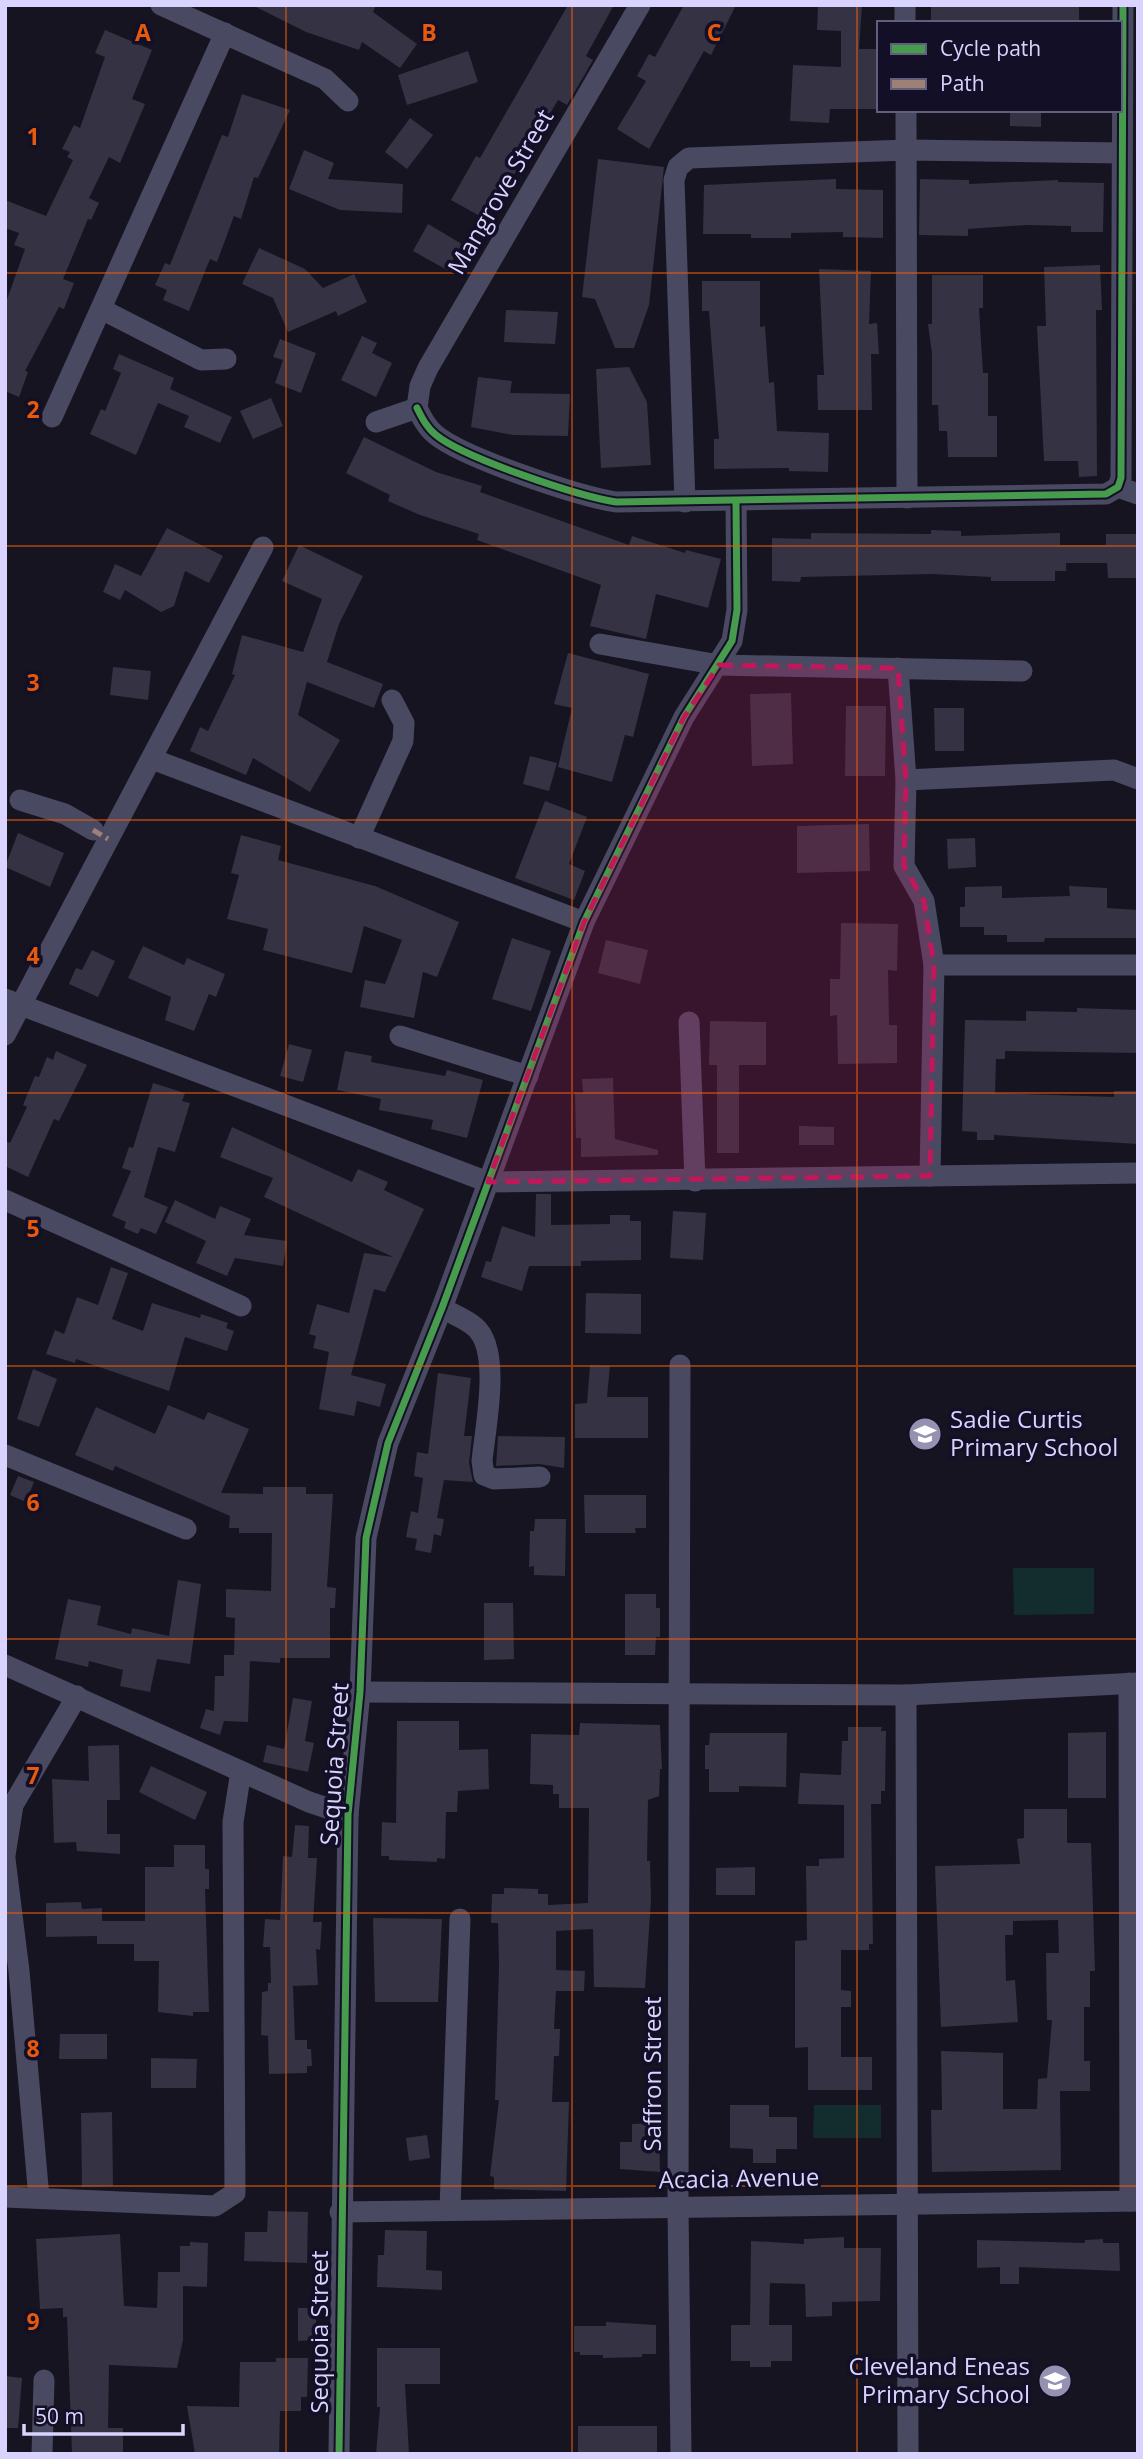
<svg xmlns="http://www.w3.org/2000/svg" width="1143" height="2459" font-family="'Open Sans',sans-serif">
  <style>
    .green { fill: #132c2d }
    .building { fill: #343243 }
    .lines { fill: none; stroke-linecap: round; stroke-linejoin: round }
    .minor { stroke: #4a4962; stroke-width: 21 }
    .quiet { stroke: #9e8076; stroke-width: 5; stroke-dasharray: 10 5; stroke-linecap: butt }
    .cycleway-casing { stroke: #130f26; stroke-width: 11 }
    .cycleway { stroke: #469c4c; stroke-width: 7 }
    .marked { fill: #c2185b; fill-opacity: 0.2; stroke: #c2185b; stroke-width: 5; stroke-dasharray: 14 9; stroke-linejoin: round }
    .grid { fill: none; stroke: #e8590c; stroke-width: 2; stroke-opacity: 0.55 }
    .labels { text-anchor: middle; stroke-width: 7; stroke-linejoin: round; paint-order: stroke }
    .street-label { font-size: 24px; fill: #d9d4ff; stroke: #130f26 }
    .poi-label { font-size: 24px; fill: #d9d4ff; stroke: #130f26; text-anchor: start }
    .grid-label { font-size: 23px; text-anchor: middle; font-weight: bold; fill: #e8590c; stroke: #130f26; stroke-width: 7; stroke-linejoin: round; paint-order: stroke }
  </style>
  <rect width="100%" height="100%" fill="#161421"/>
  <g class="green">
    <polygon points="1013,1568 1094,1568 1094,1614 1014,1615"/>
    <polygon points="814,2105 881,2105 881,2138 813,2138"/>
  </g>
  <g class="building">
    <polygon points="252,5 376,5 373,12 417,44 400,68 362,42 359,50 306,32"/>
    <polygon points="568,5 614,5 586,56 593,60 567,105 558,100 487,220 451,200 476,156 480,158"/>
    <polygon points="684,5 736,5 711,55 704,51 649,149 617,129 646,81 637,76 649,54 655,57"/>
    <polygon points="818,5 862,5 859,49 878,49 878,109 830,109 829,123 790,121 793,65 841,67 841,31 817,30"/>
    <rect x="931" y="5" width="148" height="18"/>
    <polygon points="105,30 152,50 132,99 145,104 120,163 109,157 89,198 99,203 91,220 88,219 63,279 74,283 64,309 59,307 25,371 28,372 19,397 5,391 5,305 25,249 14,245 19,233 5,228 5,200 46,216 73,160 67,157 70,152 62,149 74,125 80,128 105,57 95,53"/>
    <polygon points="468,51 478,82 407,105 398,75"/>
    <polygon points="242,94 290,110 258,178 254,177 241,219 234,216 217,262 210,259 189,311 163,300 167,290 155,285 165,263 170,265 222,135 228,137"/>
    <polygon points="1010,110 1041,110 1041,127 1010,126"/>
    <polygon points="410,118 433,135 407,169 385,152"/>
    <polygon points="304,150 334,163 328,179 403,184 402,213 340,210 289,189"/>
    <polygon points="598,159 664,167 649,305 634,348 615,348 595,299 582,297"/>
    <polygon points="836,179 836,189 883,190 883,238 843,237 843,232 791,233 791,238 751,238 751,234 703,234 704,185"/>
    <polygon points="920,179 969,180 969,184 1058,180 1058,182 1104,183 1103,232 1071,232 1071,226 1027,225 968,229 968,236 919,235"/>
    <polygon points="428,224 462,244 447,270 413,251"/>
    <polygon points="259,248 305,269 323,288 354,274 367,302 338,316 336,311 288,332 273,298 242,284"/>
    <polygon points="1100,265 1102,310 1096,310 1097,476 1079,477 1078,461 1044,461 1037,326 1046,326 1044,267"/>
    <polygon points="819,269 871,271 869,324 877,323 879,354 871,354 872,410 818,410 817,375 824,375"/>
    <polygon points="932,275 983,275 983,308 979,308 983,373 988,373 988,416 997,416 997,457 948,457 947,431 939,431 938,405 932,405 932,354 928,324 932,324"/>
    <polygon points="702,281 760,281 760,327 765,326 769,383 774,382 777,431 829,433 828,472 789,471 789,468 714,469 714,439 719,439 709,311 702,311"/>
    <polygon points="506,310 558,312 555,344 504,342"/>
    <polygon points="362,336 377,343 372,353 392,363 376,397 341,380"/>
    <polygon points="280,339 316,353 301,393 275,383 283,360 273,357"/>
    <polygon points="119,354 174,378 170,389 232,417 220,443 184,427 189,416 158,403 136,455 90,434 101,409 105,411 121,373 113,369"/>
    <polygon points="629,367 647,402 651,465 601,468 596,369"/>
    <polygon points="478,377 512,381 510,393 570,394 568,436 513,435 471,427"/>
    <polygon points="271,398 283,426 253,439 240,411"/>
    <polygon points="364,437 436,472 482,486 480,492 629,545 632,536 685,553 686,550 721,559 708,608 656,594 646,639 590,626 601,585 477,540 479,534 420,515 388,501 390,495 346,473"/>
    <polygon points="167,528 223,556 209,583 185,571 174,606 161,612 125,590 120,600 103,592 115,564 141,576"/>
    <polygon points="931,530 961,531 961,536 1060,533 1060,545 1106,545 1106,534 1136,534 1136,578 1108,578 1107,563 1066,563 1066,571 1055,571 1055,581 991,581 991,577 931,574 801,577 800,582 772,581 772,538 811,539 811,533 931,534"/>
    <polygon points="299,545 363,576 339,624 327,662 383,684 374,708 307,682 298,715 340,740 310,792 253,758 246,775 190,751 200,727 208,731 235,675 232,674 242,635 303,652 322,599 282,581"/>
    <polygon points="568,653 649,674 633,737 625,735 612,782 558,767 572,708 554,704"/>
    <polygon points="113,667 151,671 148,700 110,695"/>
    <polygon points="791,693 793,764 752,766 750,694"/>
    <polygon points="846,706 886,706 885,776 845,776"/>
    <polygon points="934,708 964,708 964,751 935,751"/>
    <polygon points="530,756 557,763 549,791 523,784"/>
    <polygon points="545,801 587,817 569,864 585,871 574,900 515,878"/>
    <polygon points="869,824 870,871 797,873 797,826"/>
    <polygon points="18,833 64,853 50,887 5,867"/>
    <polygon points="241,835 281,846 278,860 375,886 459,922 437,977 423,972 414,1018 360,1007 365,980 385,984 402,940 364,926 352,973 263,950 268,929 227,919 239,875 231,873"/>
    <polygon points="975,838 976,867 948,869 947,839"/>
    <polygon points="1002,886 1002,898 1070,896 1069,886 1107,888 1107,908 1138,910 1138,938 1045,938 1044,942 1007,942 1007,935 984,935 984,927 960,927 960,907 965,907 965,887"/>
    <polygon points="841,923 898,924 897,971 888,970 889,1025 897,1025 897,1063 838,1064 837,1015 830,1016 830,979 840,979"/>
    <polygon points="512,938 551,951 531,1011 492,999"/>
    <polygon points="606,940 648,950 640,984 598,973"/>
    <polygon points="143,946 184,965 187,958 225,974 216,997 209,994 194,1031 165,1020 171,997 128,978"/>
    <polygon points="92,950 115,961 98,997 69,984 76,968 82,970"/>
    <polygon points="1077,1008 1138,1010 1138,1053 1005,1051 1005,1059 996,1059 995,1093 1114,1097 1114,1091 1138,1091 1138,1144 994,1135 994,1140 977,1140 977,1132 962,1131 965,1020 1026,1021 1026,1011 1077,1012"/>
    <polygon points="710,1021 766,1022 766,1065 739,1065 739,1153 717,1153 717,1065 709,1065"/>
    <polygon points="289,1044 312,1050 303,1082 280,1076"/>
    <polygon points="56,1051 87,1065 59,1121 54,1119 28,1177 5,1166 5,1141 10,1143 27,1107 23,1105 35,1076 39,1077 47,1057 53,1060"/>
    <polygon points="345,1051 372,1056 371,1062 445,1076 447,1070 483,1080 467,1138 431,1129 433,1120 379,1110 381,1099 337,1090"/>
    <polygon points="613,1078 615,1139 658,1150 658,1155 581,1157 581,1138 576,1138 575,1093 583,1093 582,1079"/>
    <polygon points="153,1083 185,1093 182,1101 190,1103 175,1152 158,1147 144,1197 168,1207 156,1234 141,1228 138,1234 124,1228 126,1222 112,1216 131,1171 122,1168 129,1147 133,1148"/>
    <polygon points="799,1126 834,1127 834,1145 799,1145"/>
    <polygon points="232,1127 352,1182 358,1169 388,1182 384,1190 424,1209 385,1292 374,1289 351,1375 386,1384 380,1407 357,1401 354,1416 319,1409 329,1352 313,1348 316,1336 309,1334 317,1304 349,1313 364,1253 393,1257 264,1197 273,1178 220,1157"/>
    <polygon points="536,1194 551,1194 551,1225 610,1224 610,1215 630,1215 630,1221 641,1221 641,1260 581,1261 581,1266 529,1266 522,1291 481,1277 486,1261 491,1262 502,1226 535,1237"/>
    <polygon points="175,1200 215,1219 220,1206 251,1219 244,1235 287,1241 283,1266 235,1258 227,1276 196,1263 206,1241 165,1222"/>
    <polygon points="673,1211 706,1213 703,1260 670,1258"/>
    <polygon points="111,1267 128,1273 112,1319 143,1331 152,1303 200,1318 201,1314 228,1323 226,1328 234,1331 227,1351 185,1337 169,1391 76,1359 75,1363 46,1354 55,1330 64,1334 77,1297 98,1305"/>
    <polygon points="586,1293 641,1294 641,1334 585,1333"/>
    <polygon points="590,1365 610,1366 607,1397 648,1397 648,1438 575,1438 575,1404 587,1403"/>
    <polygon points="33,1369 57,1379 39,1427 17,1419"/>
    <polygon points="438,1373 471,1378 464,1436 472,1436 469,1463 473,1482 444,1480 437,1518 444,1519 441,1536 434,1534 431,1553 415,1550 417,1539 406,1537 411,1511 418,1513 423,1478 414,1476 417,1452 428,1454"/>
    <polygon points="168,1405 204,1420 208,1412 249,1429 221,1493 263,1494 263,1487 306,1487 306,1494 333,1494 327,1587 336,1588 335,1608 330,1608 330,1658 280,1658 280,1663 250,1661 248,1722 224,1721 220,1735 200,1728 206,1709 214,1711 215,1676 224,1676 224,1655 234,1655 235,1618 226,1617 226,1589 271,1591 272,1533 239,1533 239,1528 229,1528 230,1516 115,1466 113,1471 75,1455 96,1407 155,1434"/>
    <polygon points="498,1436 565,1437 564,1468 539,1464 496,1466"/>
    <polygon points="18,1476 34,1482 26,1502 10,1495"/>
    <polygon points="584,1495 646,1495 646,1528 635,1528 636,1533 585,1533"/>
    <polygon points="535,1519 566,1519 565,1576 534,1575 534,1566 529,1567 530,1531 534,1531"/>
    <polygon points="178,1580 201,1584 190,1664 157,1659 150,1692 120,1686 123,1670 89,1661 88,1667 55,1659 68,1599 101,1606 97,1625 131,1634 132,1628 169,1636"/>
    <polygon points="625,1594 656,1594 656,1608 660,1608 660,1637 656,1637 655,1655 625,1655"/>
    <polygon points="484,1603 513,1603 514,1659 484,1660"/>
    <polygon points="293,1698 312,1701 305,1741 314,1743 308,1772 263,1762 267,1745 284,1749"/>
    <polygon points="397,1721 459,1721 459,1750 488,1749 489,1789 458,1791 457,1812 446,1812 445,1859 437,1858 437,1862 389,1860 389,1856 381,1856 382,1822 396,1823"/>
    <polygon points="580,1723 660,1725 662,1769 660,1769 659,1796 648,1800 647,1861 650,1861 651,1900 645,1988 594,1987 593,1929 556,1931 556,1970 585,1971 584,1991 556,1991 554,2029 560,2029 559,2056 554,2056 552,2102 569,2102 566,2191 494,2189 494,2177 490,2176 499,2100 495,2100 499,1967 498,1923 491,1923 492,1894 504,1894 504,1888 538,1889 538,1894 548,1894 548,1905 588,1903 589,1808 559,1808 559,1794 553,1794 553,1785 530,1784 531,1734 579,1735"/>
    <polygon points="848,1727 882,1727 881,1731 886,1731 885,1791 881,1791 881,1804 871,1804 873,1944 869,1944 869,1950 841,1950 841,1990 851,1991 851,2007 841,2007 841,2057 872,2057 872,2090 808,2090 808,2047 795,2048 795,1941 807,1940 806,1866 819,1866 819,1859 844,1858 844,1805 798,1804 800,1773 841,1775 842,1741 848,1741"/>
    <polygon points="1106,1732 1106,1798 1068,1798 1068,1733"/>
    <polygon points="710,1733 787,1733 786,1787 739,1786 739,1792 709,1792 709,1769 705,1769 705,1745 709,1745"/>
    <polygon points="119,1745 120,1800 107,1800 107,1834 120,1834 120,1854 77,1851 76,1842 54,1843 52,1779 89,1781 88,1746"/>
    <polygon points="151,1766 207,1792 195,1820 139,1792"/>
    <polygon points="1024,1809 1067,1809 1067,1843 1091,1843 1095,1971 1090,1971 1090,2007 1084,2007 1084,2061 1090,2061 1090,2091 1060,2091 1061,2170 932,2172 931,2110 942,2110 941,2051 1003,2053 1003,2109 1037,2109 1038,2079 1047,2078 1052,2020 1047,2020 1046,1953 1059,1953 1058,1920 1013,1921 1013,1935 1005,1935 1006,1981 1015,1980 1018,2022 941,2027 935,1866 1020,1864 1017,1839 1024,1838"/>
    <polygon points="295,1825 309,1826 308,1858 317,1858 313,1922 322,1922 320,1950 316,1949 318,1985 293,1986 295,2040 307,2040 307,2049 311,2049 312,2066 307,2066 307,2073 269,2074 268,2036 261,2035 262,1992 268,1991 268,1983 271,1983 270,1947 263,1947 265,1919 280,1920 283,1856 292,1857"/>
    <polygon points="174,1845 205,1845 205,1869 209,1869 209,1889 205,1889 209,2012 193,2012 193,2016 158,2012 159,1961 134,1961 134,1944 97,1944 97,1936 46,1937 46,1903 81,1902 82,1909 102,1908 102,1921 145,1921 145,1867 174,1867"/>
    <polygon points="755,1867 755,1895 716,1895 716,1868"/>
    <polygon points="373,1918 442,1919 438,2002 375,2002"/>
    <polygon points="60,2034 107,2034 107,2059 59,2059"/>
    <polygon points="151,2058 197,2059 196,2088 151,2088"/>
    <polygon points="730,2105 769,2105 769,2117 797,2117 797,2149 776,2149 776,2163 753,2163 753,2149 730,2148"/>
    <polygon points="112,2112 113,2186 82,2187 81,2113"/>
    <polygon points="659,2123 660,2172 620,2169 620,2142 632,2142 632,2124"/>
    <polygon points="427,2135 430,2158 409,2161 406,2138"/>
    <polygon points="268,2211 308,2212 307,2263 244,2261 245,2232 267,2232"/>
    <polygon points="385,2230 427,2231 426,2270 442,2271 442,2290 377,2287 378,2255 384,2255"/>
    <polygon points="120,2234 124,2306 157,2308 158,2272 180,2272 180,2246 190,2246 190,2242 208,2243 207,2287 183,2286 183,2340 177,2368 109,2365 108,2428 123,2428 123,2454 72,2454 67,2317 63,2317 63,2308 40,2309 36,2239"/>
    <polygon points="844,2237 844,2248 881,2248 880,2301 832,2302 832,2316 806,2317 805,2284 770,2283 769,2325 792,2325 792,2361 771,2361 771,2367 750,2367 750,2361 731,2361 731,2325 750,2325 751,2241 804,2244 804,2239"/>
    <polygon points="1103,2239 1103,2243 1119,2243 1120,2271 1019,2267 1019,2284 1000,2284 1000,2267 977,2268 977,2240 1085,2243 1085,2240"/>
    <polygon points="298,2308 316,2308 316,2340 298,2341"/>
    <polygon points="606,2322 656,2325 656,2354 642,2354 642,2357 603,2358 603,2355 580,2355 580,2352 574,2352 574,2326 606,2326"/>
    <polygon points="377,2348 440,2348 440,2384 405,2384 409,2454 376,2454 380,2407 377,2407"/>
    <polygon points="276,2358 308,2358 307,2397 301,2397 301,2411 280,2411 279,2454 195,2454 187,2406 239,2407 240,2362 276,2362"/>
    <polygon points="5,2376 22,2378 18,2428 5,2428"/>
    <rect x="578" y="2426" width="79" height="28"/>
  </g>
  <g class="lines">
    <g class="minor">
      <polyline points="161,5 325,79 348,101"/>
      <polyline points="905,5 905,23"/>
      <polyline points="906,110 907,498"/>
      <polyline points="101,309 201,360 226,359"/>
      <path d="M417,408C422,418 427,428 436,435C464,458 578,496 616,502L1106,494L1118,487L1121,478L1123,5"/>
      <polyline points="417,408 420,386 428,368 640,5"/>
      <polyline points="52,417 225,33"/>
      <polyline points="376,422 417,408"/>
      <polyline points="1118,487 1138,494"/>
      <polyline points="685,502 674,180 678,167 689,158 907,150 1122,153"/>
      <polyline points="600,644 719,665 1022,671"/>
      <polyline points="898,668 906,780 904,866 924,901 934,965"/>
      <polyline points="152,759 584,922"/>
      <polyline points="906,780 1114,770 1138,779"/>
      <polyline points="20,800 65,814 93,830"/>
      <polyline points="359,838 403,741 404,723 392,700"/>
      <polyline points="5,999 488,1182 1138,1173"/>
      <polyline points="689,1022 695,1181"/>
      <polyline points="5,1035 263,547"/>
      <polyline points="400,1036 528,1076"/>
      <polyline points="930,1176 934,965 1138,965"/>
      <polyline points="5,1200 241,1306"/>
      <path d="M442,1308C452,1314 466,1319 475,1327C502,1350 485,1428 482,1461L484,1475L494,1479L540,1477"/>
      <polyline points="680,1365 678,2206 681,2454"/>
      <polyline points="5,1455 186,1529"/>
      <polyline points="5,1665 309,1802 348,1815"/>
      <polyline points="1129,1683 1130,2201"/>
      <polyline points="360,1692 906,1695 1138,1683"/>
      <polyline points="906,1695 908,2454"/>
      <polyline points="5,1855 13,1805 77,1696"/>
      <polyline points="5,1859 19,1971 39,2198"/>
      <polyline points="5,2197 215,2206 235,2193 233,1822 241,1771"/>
      <polyline points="450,2210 460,1919"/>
      <polyline points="340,2212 1138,2201"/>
      <polyline points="42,2454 44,2380"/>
      <polyline points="339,2454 348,1815 360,1692 366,1538 388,1443 442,1308 584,922 684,717 732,641 737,610 736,503"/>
    </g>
    <polyline class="quiet" points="93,830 108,839"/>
    <defs>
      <g id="cycleway">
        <path d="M417,408C422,418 427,428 436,435C464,458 578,496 616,502L1106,494L1118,487L1121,478L1123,5"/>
        <polyline points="339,2454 348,1815 360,1692 366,1538 388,1443 442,1308 584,922 684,717 732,641 737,610 736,503"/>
      </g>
    </defs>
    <use href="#cycleway" class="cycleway-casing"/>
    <use href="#cycleway" class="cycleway"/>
  </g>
  <path class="marked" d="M719,665L898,668L906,780L904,866L924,901L934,965L930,1176L488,1182L584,922L684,717Z"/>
  <path class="grid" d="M286,5V2454M572,5V2454M857,5V2454M5,273H1138M5,546H1138M5,820H1138M5,1093H1138M5,1366H1138M5,1639H1138M5,1913H1138M5,2186H1138"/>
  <defs>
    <symbol id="school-disc" viewBox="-11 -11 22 22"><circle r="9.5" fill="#9591b1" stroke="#130f26"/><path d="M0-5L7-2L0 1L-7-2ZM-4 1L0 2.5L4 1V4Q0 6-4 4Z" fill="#fff"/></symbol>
  </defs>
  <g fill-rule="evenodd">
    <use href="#school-disc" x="906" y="1415" width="38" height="38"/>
    <use href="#school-disc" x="1036" y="2362" width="38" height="38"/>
  </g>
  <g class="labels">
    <g class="street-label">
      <text transform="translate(501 192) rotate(-60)" y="8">Mangrove Street</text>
      <text transform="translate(335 1764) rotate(-86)" y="8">Sequoia Street</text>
      <text transform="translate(653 2074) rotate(-90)" y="8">Saffron Street</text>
      <text transform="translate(739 2179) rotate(-1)" y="8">Acacia Avenue</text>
      <text transform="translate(320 2332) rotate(-90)" y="8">Sequoia Street</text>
    </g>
    <g class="poi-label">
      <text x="950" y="1428">Sadie Curtis<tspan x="950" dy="28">Primary School</tspan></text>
      <text x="1030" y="2375" text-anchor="end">Cleveland Eneas<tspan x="1030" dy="28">Primary School</tspan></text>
    </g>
  </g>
  <g class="grid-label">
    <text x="143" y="41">A</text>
    <text x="429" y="41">B</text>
    <text x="714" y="41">C</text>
    <text x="33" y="145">1</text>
    <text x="33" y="418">2</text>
    <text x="33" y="691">3</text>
    <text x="33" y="964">4</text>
    <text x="33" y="1237">5</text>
    <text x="33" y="1511">6</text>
    <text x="33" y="1784">7</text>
    <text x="33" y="2057">8</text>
    <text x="33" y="2330">9</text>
  </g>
  <rect width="1143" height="2459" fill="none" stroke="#d9d4ff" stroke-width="14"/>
  <rect x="877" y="21" width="245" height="91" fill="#130f26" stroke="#625e7d" stroke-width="2"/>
  <rect x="891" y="44" width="35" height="10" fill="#469c4c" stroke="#625e7d" stroke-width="2"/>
  <text x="940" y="56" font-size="21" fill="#d9d4ff">Cycle path</text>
  <rect x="891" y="79" width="35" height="10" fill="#9e8076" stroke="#625e7d" stroke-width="2"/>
  <text x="940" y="91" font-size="21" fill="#d9d4ff">Path</text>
  <path d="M24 2424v10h159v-10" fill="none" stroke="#d9d4ff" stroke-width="3.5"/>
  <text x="35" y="2424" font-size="21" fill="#d9d4ff" stroke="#130f26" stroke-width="5" paint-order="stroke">50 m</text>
</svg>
